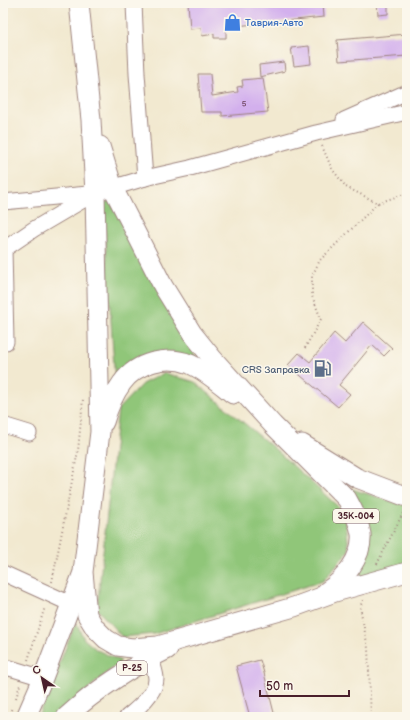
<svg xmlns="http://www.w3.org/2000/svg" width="410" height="720" font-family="'Balsamiq Sans',sans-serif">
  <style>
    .green { fill: #90c679; stroke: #6d7252 }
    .building { fill: #d3b0ed }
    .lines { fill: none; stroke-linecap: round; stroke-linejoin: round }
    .minor-casing { stroke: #9e847e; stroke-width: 17 }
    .major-casing { stroke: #9e847e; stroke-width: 21 }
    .path { stroke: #9e847e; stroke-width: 2; stroke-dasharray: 1 3; stroke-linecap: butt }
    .minor { stroke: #fff; stroke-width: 15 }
    .major { stroke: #fff; stroke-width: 19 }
    .labels { text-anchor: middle; stroke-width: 3; stroke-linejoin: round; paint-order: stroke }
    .number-label { font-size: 8px; fill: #6c435c }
    .shield { fill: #fbf7ec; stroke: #7f6065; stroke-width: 1 }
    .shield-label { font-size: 9px; font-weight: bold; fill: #4a1f2b }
    .shop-label { font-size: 10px; fill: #366cbe; stroke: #fbf7ec; text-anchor: start }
    .service-label { font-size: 10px; fill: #4e5e75; stroke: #fbf7ec; text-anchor: end }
  </style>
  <rect width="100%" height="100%" fill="#fbf7ec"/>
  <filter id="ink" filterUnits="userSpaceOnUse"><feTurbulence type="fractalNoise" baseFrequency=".025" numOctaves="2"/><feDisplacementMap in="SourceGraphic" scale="8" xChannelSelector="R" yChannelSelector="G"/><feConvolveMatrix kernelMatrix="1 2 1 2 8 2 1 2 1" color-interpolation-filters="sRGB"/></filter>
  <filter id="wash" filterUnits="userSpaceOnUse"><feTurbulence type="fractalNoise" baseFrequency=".012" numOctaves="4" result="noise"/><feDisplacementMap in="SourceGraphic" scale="16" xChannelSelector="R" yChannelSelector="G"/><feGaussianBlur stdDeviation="0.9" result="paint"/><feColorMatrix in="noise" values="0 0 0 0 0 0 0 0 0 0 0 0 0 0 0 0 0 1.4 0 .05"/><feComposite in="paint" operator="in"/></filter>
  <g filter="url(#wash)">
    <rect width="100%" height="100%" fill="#f2e9d0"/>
    <g class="green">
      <polygon points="110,201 198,361 115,381 103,203"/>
      <polygon points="164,373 195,382 275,449 345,513 349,550 323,581 154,634 122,637 97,609 118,409 142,384"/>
      <polygon points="345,487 407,506 407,567 350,584 369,545"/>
      <polygon points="76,622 84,639 97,650 121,661 55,717 38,717"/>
    </g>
    <g id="blocks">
      <g class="building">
        <polygon points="188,3 323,3 324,17 226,27 226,38 214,38 214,34 202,36 201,28 190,29"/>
        <polygon points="377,3 388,3 388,14 378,15"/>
        <polygon points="407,34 407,56 339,61 337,40"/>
        <polygon points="309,46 311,64 294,66 291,48"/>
        <polygon points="284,62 285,71 260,77 259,65"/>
        <polygon points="198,74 210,74 212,96 238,92 237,87 243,86 242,80 263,78 268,112 222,116 222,112 201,112"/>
        <polygon points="363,322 392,348 384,356 372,345 339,385 350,394 338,407 288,365 299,353 310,362 334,333 345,343"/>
        <polygon points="260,660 264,673 275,717 250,717 236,666"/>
      </g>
    </g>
  </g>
  <g filter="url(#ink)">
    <use href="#blocks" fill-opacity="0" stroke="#9e847e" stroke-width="1"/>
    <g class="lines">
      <defs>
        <g id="minor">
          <polyline points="344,120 407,92"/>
          <polyline points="145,178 190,168 316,133 407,112"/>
          <polyline points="3,202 88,194"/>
          <polyline points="4,249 6,342"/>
          <polyline points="3,250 34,229 95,193 145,178 137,74 134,3"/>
          <polyline points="3,425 29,433"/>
          <polyline points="3,573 71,604"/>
          <polyline points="3,669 10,668 43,678"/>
          <path d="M127,717C137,709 156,693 156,679C156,672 152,664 151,657"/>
        </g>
        <g id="major">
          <polyline points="79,3 91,120 95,193 100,432 83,572 87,615 95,628 106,639 118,646 132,648 158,646 294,607 335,592 407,572"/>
          <path d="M100,146L113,188L163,286L192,333L213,359L273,425L347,499C353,510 359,521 361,534C363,557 344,580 326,592"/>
          <path d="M104,422C108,408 113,395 122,383C137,362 167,355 190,364C206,371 220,384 233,394"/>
          <polyline points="302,444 357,478 407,497"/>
          <polyline points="26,717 43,678 82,575"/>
          <path d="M66,717C97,689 131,667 168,649"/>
        </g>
      </defs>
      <use href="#minor" class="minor-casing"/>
      <use href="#major" class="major-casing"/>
      <g class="path">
        <polyline points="322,146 332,169 346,187 378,203 407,193"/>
        <polyline points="305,348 321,319 312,296 312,276 320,260 378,203"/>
        <polyline points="377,564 404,511"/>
        <polyline points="52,582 78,451 83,399"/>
        <polyline points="363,600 360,607 368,648 371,717"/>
        <polyline points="28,660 45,607"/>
        <polyline points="16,698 20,685"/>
        <polyline points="7,717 12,708"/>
      </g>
      <use href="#minor" class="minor"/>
      <use href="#major" class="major"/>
    </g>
  </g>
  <defs>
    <symbol id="shop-bare" viewBox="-9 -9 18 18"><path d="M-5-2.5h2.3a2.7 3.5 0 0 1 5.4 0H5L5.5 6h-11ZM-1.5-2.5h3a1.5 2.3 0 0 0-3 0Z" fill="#3f7fe0" stroke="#fbf7ec" stroke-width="2.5" paint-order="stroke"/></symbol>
    <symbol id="fuel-bare" viewBox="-9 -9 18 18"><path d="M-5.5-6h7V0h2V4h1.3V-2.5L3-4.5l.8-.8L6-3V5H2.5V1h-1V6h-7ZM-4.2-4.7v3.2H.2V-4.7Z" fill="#5c6f8a" stroke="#fbf7ec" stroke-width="2.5" paint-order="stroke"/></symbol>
  </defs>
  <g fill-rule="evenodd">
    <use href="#shop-bare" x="220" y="10" width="25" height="25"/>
    <use href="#fuel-bare" x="310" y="356" width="25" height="25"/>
  </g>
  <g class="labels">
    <g class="number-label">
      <text x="244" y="106">5</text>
    </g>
    <g class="shield">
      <rect x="333" y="509" width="46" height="14" rx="3"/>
      <rect x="117" y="661" width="30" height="14" rx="3"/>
    </g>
    <g class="shield-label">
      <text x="356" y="519">35К-004</text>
      <text x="132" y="671">Р-25</text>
    </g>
    <g class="shop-label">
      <text x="245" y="26">Таврия-Авто</text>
    </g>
    <g class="service-label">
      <text x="310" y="373">CRS Заправка</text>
    </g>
  </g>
  <rect width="410" height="720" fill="none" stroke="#fbf7ec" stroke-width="16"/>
  <g transform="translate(42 678) rotate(326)" stroke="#fbf7ec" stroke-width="3" paint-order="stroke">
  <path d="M0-3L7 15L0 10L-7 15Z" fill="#4a1f2b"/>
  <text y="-6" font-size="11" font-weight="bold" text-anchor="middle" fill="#4a1f2b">С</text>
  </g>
  <path d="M260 690v6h89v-6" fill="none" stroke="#4a1f2b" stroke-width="2"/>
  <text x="266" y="690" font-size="12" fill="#4a1f2b" stroke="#fbf7ec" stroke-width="3" paint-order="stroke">50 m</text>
</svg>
